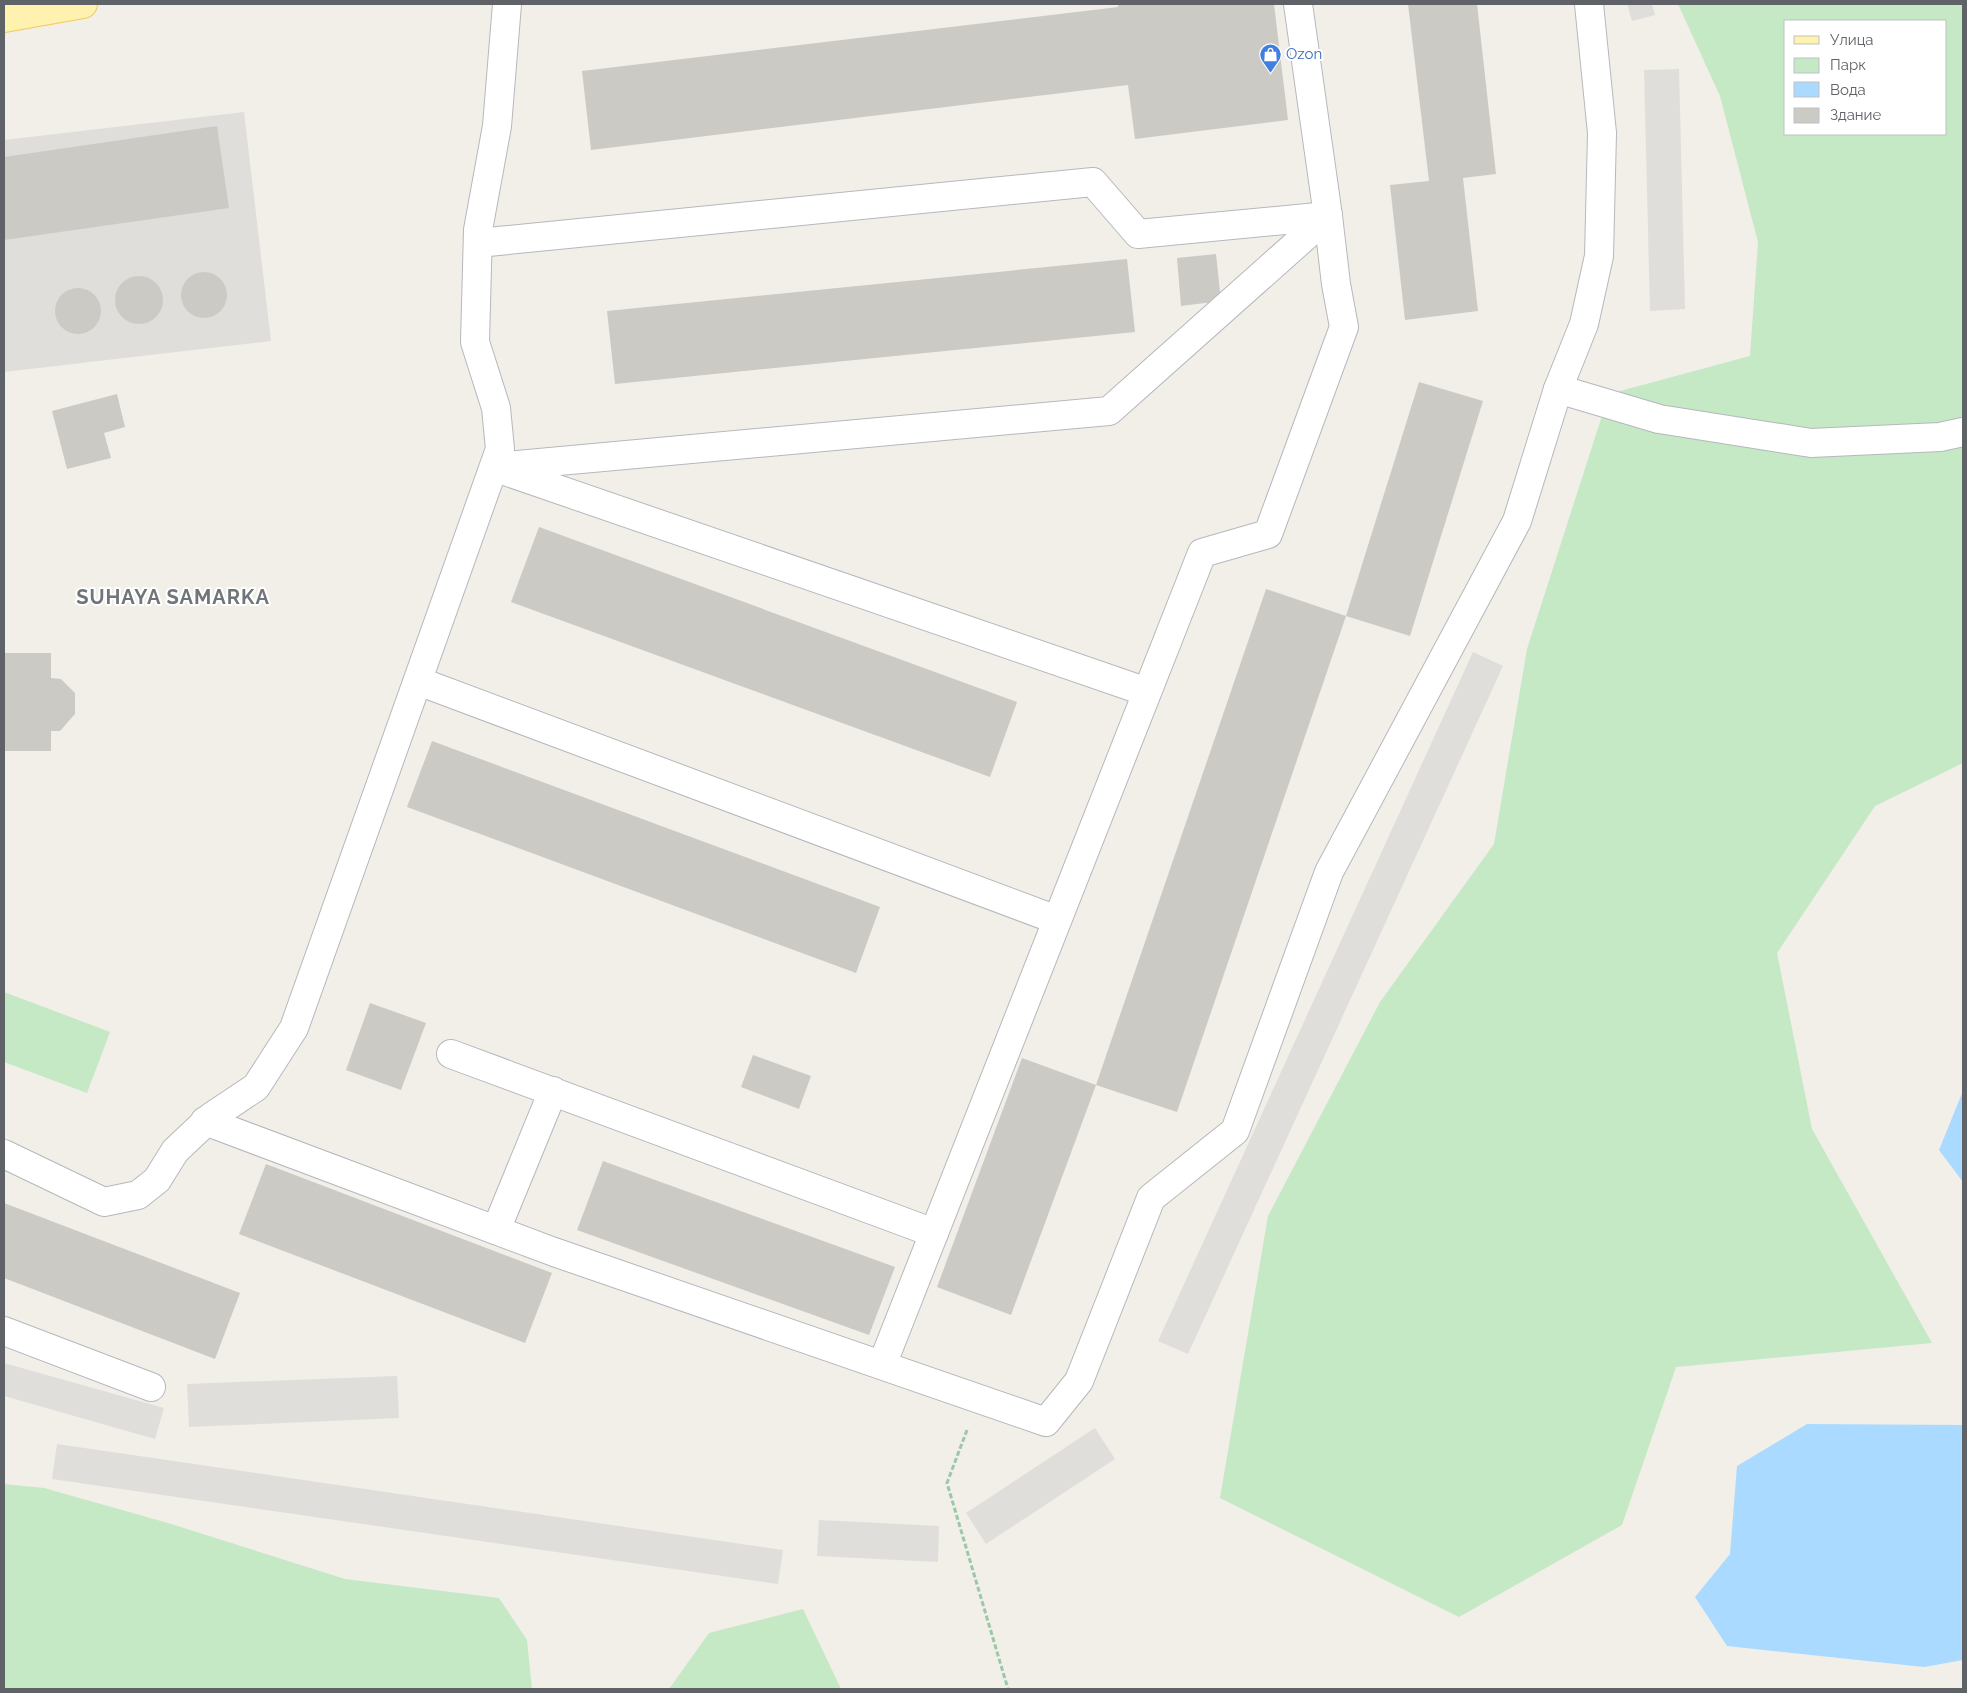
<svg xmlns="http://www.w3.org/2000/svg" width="1967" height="1693" font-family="Raleway,sans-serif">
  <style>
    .industrial { fill: #e0deda }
    .green { fill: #c5e8c5; fill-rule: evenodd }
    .water { fill: #aadaff }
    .building { fill: #cccac5 }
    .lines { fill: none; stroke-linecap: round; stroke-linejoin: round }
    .minor-casing { stroke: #b5b8bc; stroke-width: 30 }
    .major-casing { stroke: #f2c960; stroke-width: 30 }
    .path { stroke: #9cc7a9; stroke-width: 3; stroke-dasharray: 5 2.5; stroke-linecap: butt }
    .minor { stroke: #fff; stroke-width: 28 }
    .major { stroke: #fff2af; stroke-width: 28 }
    .labels { text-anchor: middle; stroke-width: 4; stroke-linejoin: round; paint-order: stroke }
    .shop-label { font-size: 15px; fill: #366cbe; stroke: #fff; text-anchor: start }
    .district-label { font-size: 20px; font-weight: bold; letter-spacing: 1px; fill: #70757a; stroke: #fff }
  </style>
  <rect width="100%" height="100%" fill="#f1efe8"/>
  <g class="industrial">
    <polygon points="1627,4 1652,4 1655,15 1632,21"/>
    <polygon points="1679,69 1685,309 1650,311 1644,70"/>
    <polygon points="244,112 271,341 4,372 4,140"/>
    <polygon points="1473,652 1503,666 1188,1354 1158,1341"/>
    <polygon points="4,1363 164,1408 155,1439 4,1396"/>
    <polygon points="397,1376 399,1418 189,1427 187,1384"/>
    <polygon points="1095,1428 1115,1459 986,1544 966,1513"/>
    <polygon points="57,1444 783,1550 778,1584 52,1479"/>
    <polygon points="819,1520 939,1526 938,1562 817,1556"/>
  </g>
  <g class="green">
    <path d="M1678,4H1963V763L1875,806L1777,953L1812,1129L1932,1343L1676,1367L1622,1525L1459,1617L1220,1498L1268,1216L1380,1002L1494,844L1527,649L1609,394L1750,356L1758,242L1720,96ZM1786,21H1946V134H1786Z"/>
    <polygon points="4,992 110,1032 87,1093 4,1062"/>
    <polygon points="4,1484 44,1488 168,1523 345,1579 499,1598 527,1640 532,1689 4,1689"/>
    <polygon points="803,1609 841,1689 669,1689 709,1633"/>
  </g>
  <g class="water">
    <polygon points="1963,1091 1963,1182 1939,1150"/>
    <polygon points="1807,1424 1963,1425 1963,1660 1924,1667 1727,1646 1695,1597 1730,1554 1737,1466"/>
  </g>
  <g class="building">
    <polygon points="1118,4 1274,4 1288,120 1135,139 1128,85 591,150 582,71 1118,7"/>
    <polygon points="1408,4 1477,4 1496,174 1463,178 1478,311 1405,320 1390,185 1429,181"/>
    <polygon points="217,126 229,208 4,240 4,157"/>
    <polygon points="1216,254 1221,301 1181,306 1177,258"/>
    <polygon points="1127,259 1135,332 615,384 607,311"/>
    <circle cx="204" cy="295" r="23"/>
    <circle cx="139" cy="300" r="24"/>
    <circle cx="78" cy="311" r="23"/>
    <polygon points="1419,382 1483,401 1410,636 1346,616"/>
    <polygon points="117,394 125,427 104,433 111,458 67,469 52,411"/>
    <polygon points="539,527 1017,702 990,777 511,602"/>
    <polygon points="1266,589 1346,616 1177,1112 1096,1085"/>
    <polygon points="4,653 51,653 51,678 61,679 75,693 75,714 60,731 51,731 51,751 4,751"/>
    <polygon points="432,741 880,907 856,973 407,807"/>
    <polygon points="370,1003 426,1023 401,1090 346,1070"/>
    <polygon points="753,1055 811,1076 799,1109 741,1087"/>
    <polygon points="1022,1058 1096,1085 1011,1315 937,1287"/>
    <polygon points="603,1161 895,1267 869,1335 577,1230"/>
    <polygon points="266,1164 552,1273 525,1343 239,1234"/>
    <polygon points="4,1203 240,1293 215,1359 4,1278"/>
  </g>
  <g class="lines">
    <defs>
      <g id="minor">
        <polyline points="478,243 1093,182 1138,234 1328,216"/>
        <polyline points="1558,389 1659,419 1811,443 1940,437 1963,432"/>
        <polyline points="494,467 1109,411 1328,216"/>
        <polyline points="502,470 1147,692"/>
        <polyline points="418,681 1057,920"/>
        <polyline points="451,1054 934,1233"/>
        <polyline points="205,1121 554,1252 1046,1422 1079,1381 1151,1198 1235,1131 1329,872 1517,521 1558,389 1584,324 1599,256 1602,133 1589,4"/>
        <polyline points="4,1154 104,1202 138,1195 157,1180 175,1151 211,1117 256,1087 294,1028 500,449 496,408 475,342 478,230 497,126 507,4"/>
        <polyline points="496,1230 553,1091"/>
        <polyline points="4,1331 151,1387"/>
        <polyline points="882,1365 1202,553 1268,534 1344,327 1336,284 1328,216 1298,4"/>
      </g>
      <polyline id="major" points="4,18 83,4"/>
    </defs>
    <use href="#minor" class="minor-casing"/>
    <use href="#major" class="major-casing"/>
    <polyline class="path" points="967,1430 947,1483 1008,1689"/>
    <use href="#minor" class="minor"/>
    <use href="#major" class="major"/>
  </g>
  <defs>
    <symbol id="shop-pin" viewBox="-11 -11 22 30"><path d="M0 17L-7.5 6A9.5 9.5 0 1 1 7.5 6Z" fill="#3f7fe0" stroke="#fff"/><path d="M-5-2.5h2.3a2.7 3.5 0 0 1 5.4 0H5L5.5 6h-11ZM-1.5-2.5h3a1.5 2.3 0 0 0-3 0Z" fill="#fff"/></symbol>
  </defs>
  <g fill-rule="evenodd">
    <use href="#shop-pin" x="1258" y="42" width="25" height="34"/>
  </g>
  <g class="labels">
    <g class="shop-label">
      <text x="1286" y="59">Ozon</text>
    </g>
    <g class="district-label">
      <text x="173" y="604">SUHAYA SAMARKA</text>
    </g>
  </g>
  <rect width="1967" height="1693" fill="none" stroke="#5f6368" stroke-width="10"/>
  <rect x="1784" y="20" width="162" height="115" fill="#ffffff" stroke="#bfc1c3"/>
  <rect x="1794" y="36" width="25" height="8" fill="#fff2af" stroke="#bfc1c3"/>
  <text x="1830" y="45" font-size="15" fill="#5f6368">Улица</text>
  <rect x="1794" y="58" width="25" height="15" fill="#c5e8c5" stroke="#bfc1c3"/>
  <text x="1830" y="70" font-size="15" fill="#5f6368">Парк</text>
  <rect x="1794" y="82" width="25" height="15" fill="#aadaff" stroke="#bfc1c3"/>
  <text x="1830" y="95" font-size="15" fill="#5f6368">Вода</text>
  <rect x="1794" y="108" width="25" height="15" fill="#cccac5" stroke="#bfc1c3"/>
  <text x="1830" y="120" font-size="15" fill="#5f6368">Здание</text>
</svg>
